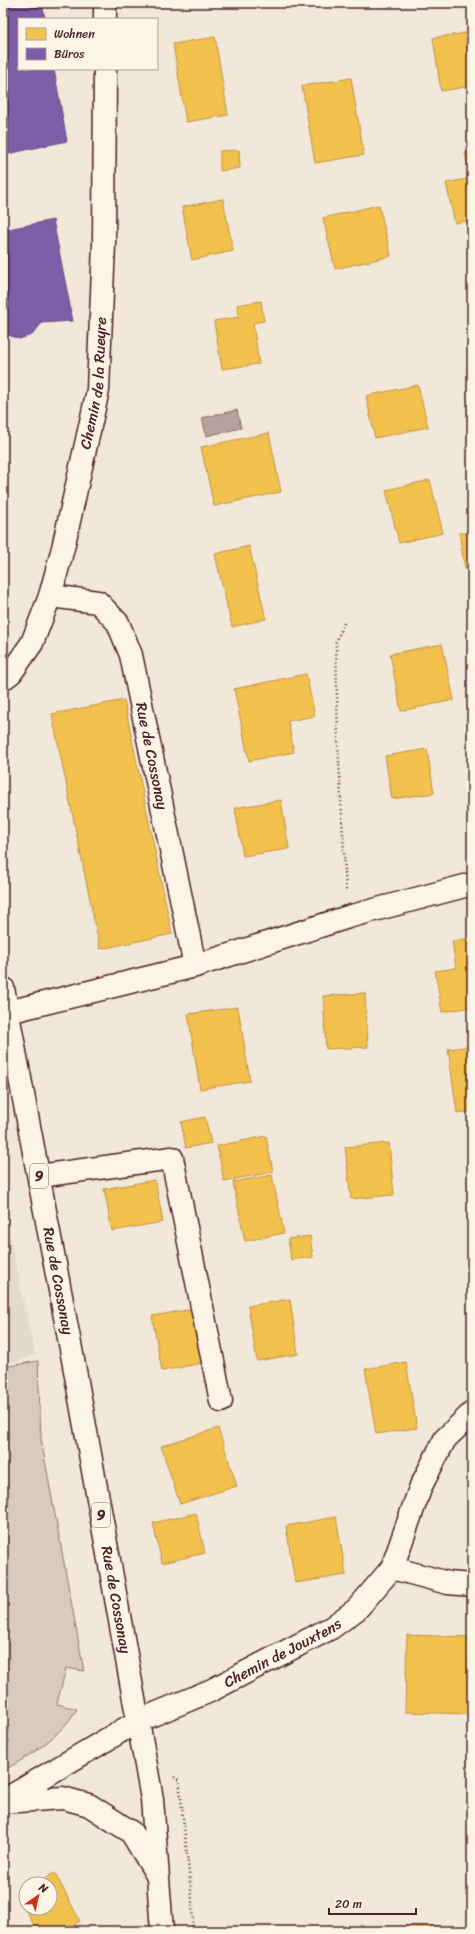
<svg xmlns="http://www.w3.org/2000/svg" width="475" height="1934" font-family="Sriracha,sans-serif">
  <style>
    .built { fill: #e4d9cd }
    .green { fill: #d8cac0; stroke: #917476 }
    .water { fill: #b6a19c; stroke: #8b6d6f }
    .homes { fill: #f2c14e; stroke: #c09044 }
    .offices { fill: #7b5ea7; stroke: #6c4b82 }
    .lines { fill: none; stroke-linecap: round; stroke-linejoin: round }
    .minor-casing { stroke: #4a1f2b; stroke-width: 25 }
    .tertiary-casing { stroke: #4a1f2b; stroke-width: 25 }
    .primary-casing { stroke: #4a1f2b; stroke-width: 25 }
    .path { stroke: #4a1f2b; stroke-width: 2.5; stroke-dasharray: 1 3; stroke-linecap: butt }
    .minor { stroke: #fcf5e5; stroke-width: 22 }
    .tertiary { stroke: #fcf5e5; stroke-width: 22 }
    .primary { stroke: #fcf5e5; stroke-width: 22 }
    .labels { text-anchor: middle; stroke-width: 4; stroke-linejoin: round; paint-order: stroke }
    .shield { fill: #fcf5e5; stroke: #7f5f63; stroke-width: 1 }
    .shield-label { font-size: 14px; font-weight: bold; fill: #4a1f2b }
    .street-label { font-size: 15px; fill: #4a1f2b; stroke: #fcf5e5 }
  </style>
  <rect width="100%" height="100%" fill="#f1e8da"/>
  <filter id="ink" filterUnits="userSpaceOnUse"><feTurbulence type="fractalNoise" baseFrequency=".025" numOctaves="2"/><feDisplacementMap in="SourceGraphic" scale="8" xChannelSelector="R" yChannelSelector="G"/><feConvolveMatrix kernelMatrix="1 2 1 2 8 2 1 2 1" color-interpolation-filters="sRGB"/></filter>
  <g filter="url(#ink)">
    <polygon class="built" points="3,1205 35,1355 15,1362 3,1363"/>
    <path class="green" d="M38,1361L41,1439L84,1671L66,1668L57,1704L77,1709C60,1737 31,1755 3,1771V1367Z"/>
    <polygon class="water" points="237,410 241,428 206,436 202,418"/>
    <g class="homes">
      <polygon points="472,32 472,86 441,91 433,38"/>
      <polygon points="215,37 228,115 186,122 173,44"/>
      <polygon points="351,78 364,155 315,163 302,86"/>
      <polygon points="239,150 240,168 220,171 220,151"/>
      <polygon points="472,151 472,220 455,223 446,183 471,178 465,153"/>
      <polygon points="223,199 233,251 192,260 182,207"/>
      <polygon points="379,205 391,256 335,269 323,218"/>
      <polygon points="261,301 264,321 253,323 259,364 222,369 214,321 239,317 237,305"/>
      <polygon points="418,385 428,427 375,438 366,396"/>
      <polygon points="269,433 281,492 214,506 201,447"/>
      <polygon points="430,480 443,533 399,543 386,490"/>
      <polygon points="459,533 472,533 472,567 465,569"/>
      <polygon points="249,546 266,619 232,627 215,554"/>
      <polygon points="442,644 454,700 401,711 390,654"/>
      <polygon points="306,674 315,716 288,721 294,752 249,761 234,689"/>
      <polygon points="124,700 172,934 100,949 52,714"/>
      <polygon points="427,749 434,793 392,799 385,756"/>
      <polygon points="281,800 289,849 243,856 235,808"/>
      <polygon points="472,938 472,1007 442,1012 435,971 456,968 452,941"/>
      <polygon points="365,993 368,1047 326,1049 323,996"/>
      <polygon points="238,1007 250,1081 200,1089 188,1014"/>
      <polygon points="472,1046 472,1111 457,1113 448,1049"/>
      <polygon points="205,1117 211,1143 186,1148 181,1122"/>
      <polygon points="266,1136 273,1172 224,1181 217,1146"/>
      <polygon points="389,1143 394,1195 351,1199 345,1147"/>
      <polygon points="272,1175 284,1233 245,1241 233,1182"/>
      <polygon points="155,1180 163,1222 112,1231 104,1189"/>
      <polygon points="310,1236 313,1257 291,1260 288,1239"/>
      <polygon points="290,1299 298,1354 257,1361 248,1306"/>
      <polygon points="194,1309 203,1363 162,1371 152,1316"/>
      <polygon points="406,1362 417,1428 376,1434 365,1369"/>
      <polygon points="218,1428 237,1486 180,1504 161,1446"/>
      <polygon points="196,1513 205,1553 162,1563 153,1523"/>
      <polygon points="336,1517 346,1575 295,1583 286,1526"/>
      <polygon points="407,1635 470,1637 468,1714 405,1712"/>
      <polygon points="55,1873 80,1921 62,1931 37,1931 17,1893 26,1888 26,1908 50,1908 50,1884 34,1884"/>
      <rect x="405" y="1926" width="53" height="5"/>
    </g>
    <g class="offices">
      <polygon points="3,3 42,3 45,19 19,19 19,69 54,69 67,141 3,155"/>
      <polygon points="53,220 73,321 42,323 32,335 19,339 3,333 3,230"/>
    </g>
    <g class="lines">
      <defs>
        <g id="minor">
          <polyline points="105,19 105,3"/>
          <path id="s1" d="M50,596L98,602L118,623L131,655L195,966"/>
          <path id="s2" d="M3,679L11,673L32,643L50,596L63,548L98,390L104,244L105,69"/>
          <polyline points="8,1012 195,966 348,917 472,884"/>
          <polyline points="39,1176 172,1158 221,1401"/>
          <polyline points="392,1568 448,1583 472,1585"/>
          <path id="s3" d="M138,1721L210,1691L331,1628L357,1609L392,1568L421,1486L445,1439L472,1413"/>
        </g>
        <g id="tertiary">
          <polyline points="6,1799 138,1721"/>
          <polyline points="3,1802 63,1798 89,1805 131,1832 157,1875"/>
        </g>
        <g id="primary">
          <path id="s4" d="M3,988L74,1365L152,1799L162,1931"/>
        </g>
      </defs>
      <use href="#minor" class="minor-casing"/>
      <use href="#tertiary" class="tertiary-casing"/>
      <use href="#primary" class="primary-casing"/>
      <g class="path">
        <polyline points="344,623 336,642 338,743 346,891"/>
        <polyline points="174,1777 179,1780 192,1900 193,1931"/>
      </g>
      <use href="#minor" class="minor"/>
      <use href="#tertiary" class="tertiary"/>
      <use href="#primary" class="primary"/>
    </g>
  </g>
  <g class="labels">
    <g class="shield">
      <rect x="30" y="1164" width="18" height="24" rx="3"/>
      <rect x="92" y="1503" width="18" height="24" rx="3"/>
    </g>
    <g class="shield-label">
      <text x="39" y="1181">9</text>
      <text x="101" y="1520">9</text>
    </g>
    <g class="street-label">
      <text dy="5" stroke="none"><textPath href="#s2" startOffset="315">Chemin de la Rueyre</textPath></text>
      <text dy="5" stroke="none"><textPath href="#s1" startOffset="215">Rue de Cossonay</textPath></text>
      <text dy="5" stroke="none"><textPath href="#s4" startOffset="298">Rue de Cossonay</textPath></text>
      <text dy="5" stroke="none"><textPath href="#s4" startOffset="622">Rue de Cossonay</textPath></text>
      <text dy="5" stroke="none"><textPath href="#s3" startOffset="160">Chemin de Jouxtens</textPath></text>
    </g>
  </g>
  <rect width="475" height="1934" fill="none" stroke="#fcf5e5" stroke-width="16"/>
  <rect x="8" y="8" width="459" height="1918" fill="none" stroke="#4a1f2b" stroke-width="1.5" filter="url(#ink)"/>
  <rect x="18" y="18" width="140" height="52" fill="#fcf5e5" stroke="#b59f9b"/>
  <rect x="26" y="28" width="20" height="12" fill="#f2c14e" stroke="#b59f9b"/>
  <text x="54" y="38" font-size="12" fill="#4a1f2b">Wohnen</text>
  <rect x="26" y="48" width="20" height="12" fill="#7b5ea7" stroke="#b59f9b"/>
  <text x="54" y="58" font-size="12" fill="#4a1f2b">Büros</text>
  <g transform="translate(38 1896) rotate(34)"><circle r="19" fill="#fcf5e5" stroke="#b59f9b"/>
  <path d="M0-3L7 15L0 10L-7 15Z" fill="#c8321e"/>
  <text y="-6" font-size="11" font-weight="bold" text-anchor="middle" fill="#4a1f2b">N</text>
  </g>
  <path d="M329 1908v6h87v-6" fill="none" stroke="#4a1f2b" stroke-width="2"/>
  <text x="335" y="1908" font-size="12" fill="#4a1f2b" stroke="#fcf5e5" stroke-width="3" paint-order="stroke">20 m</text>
</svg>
